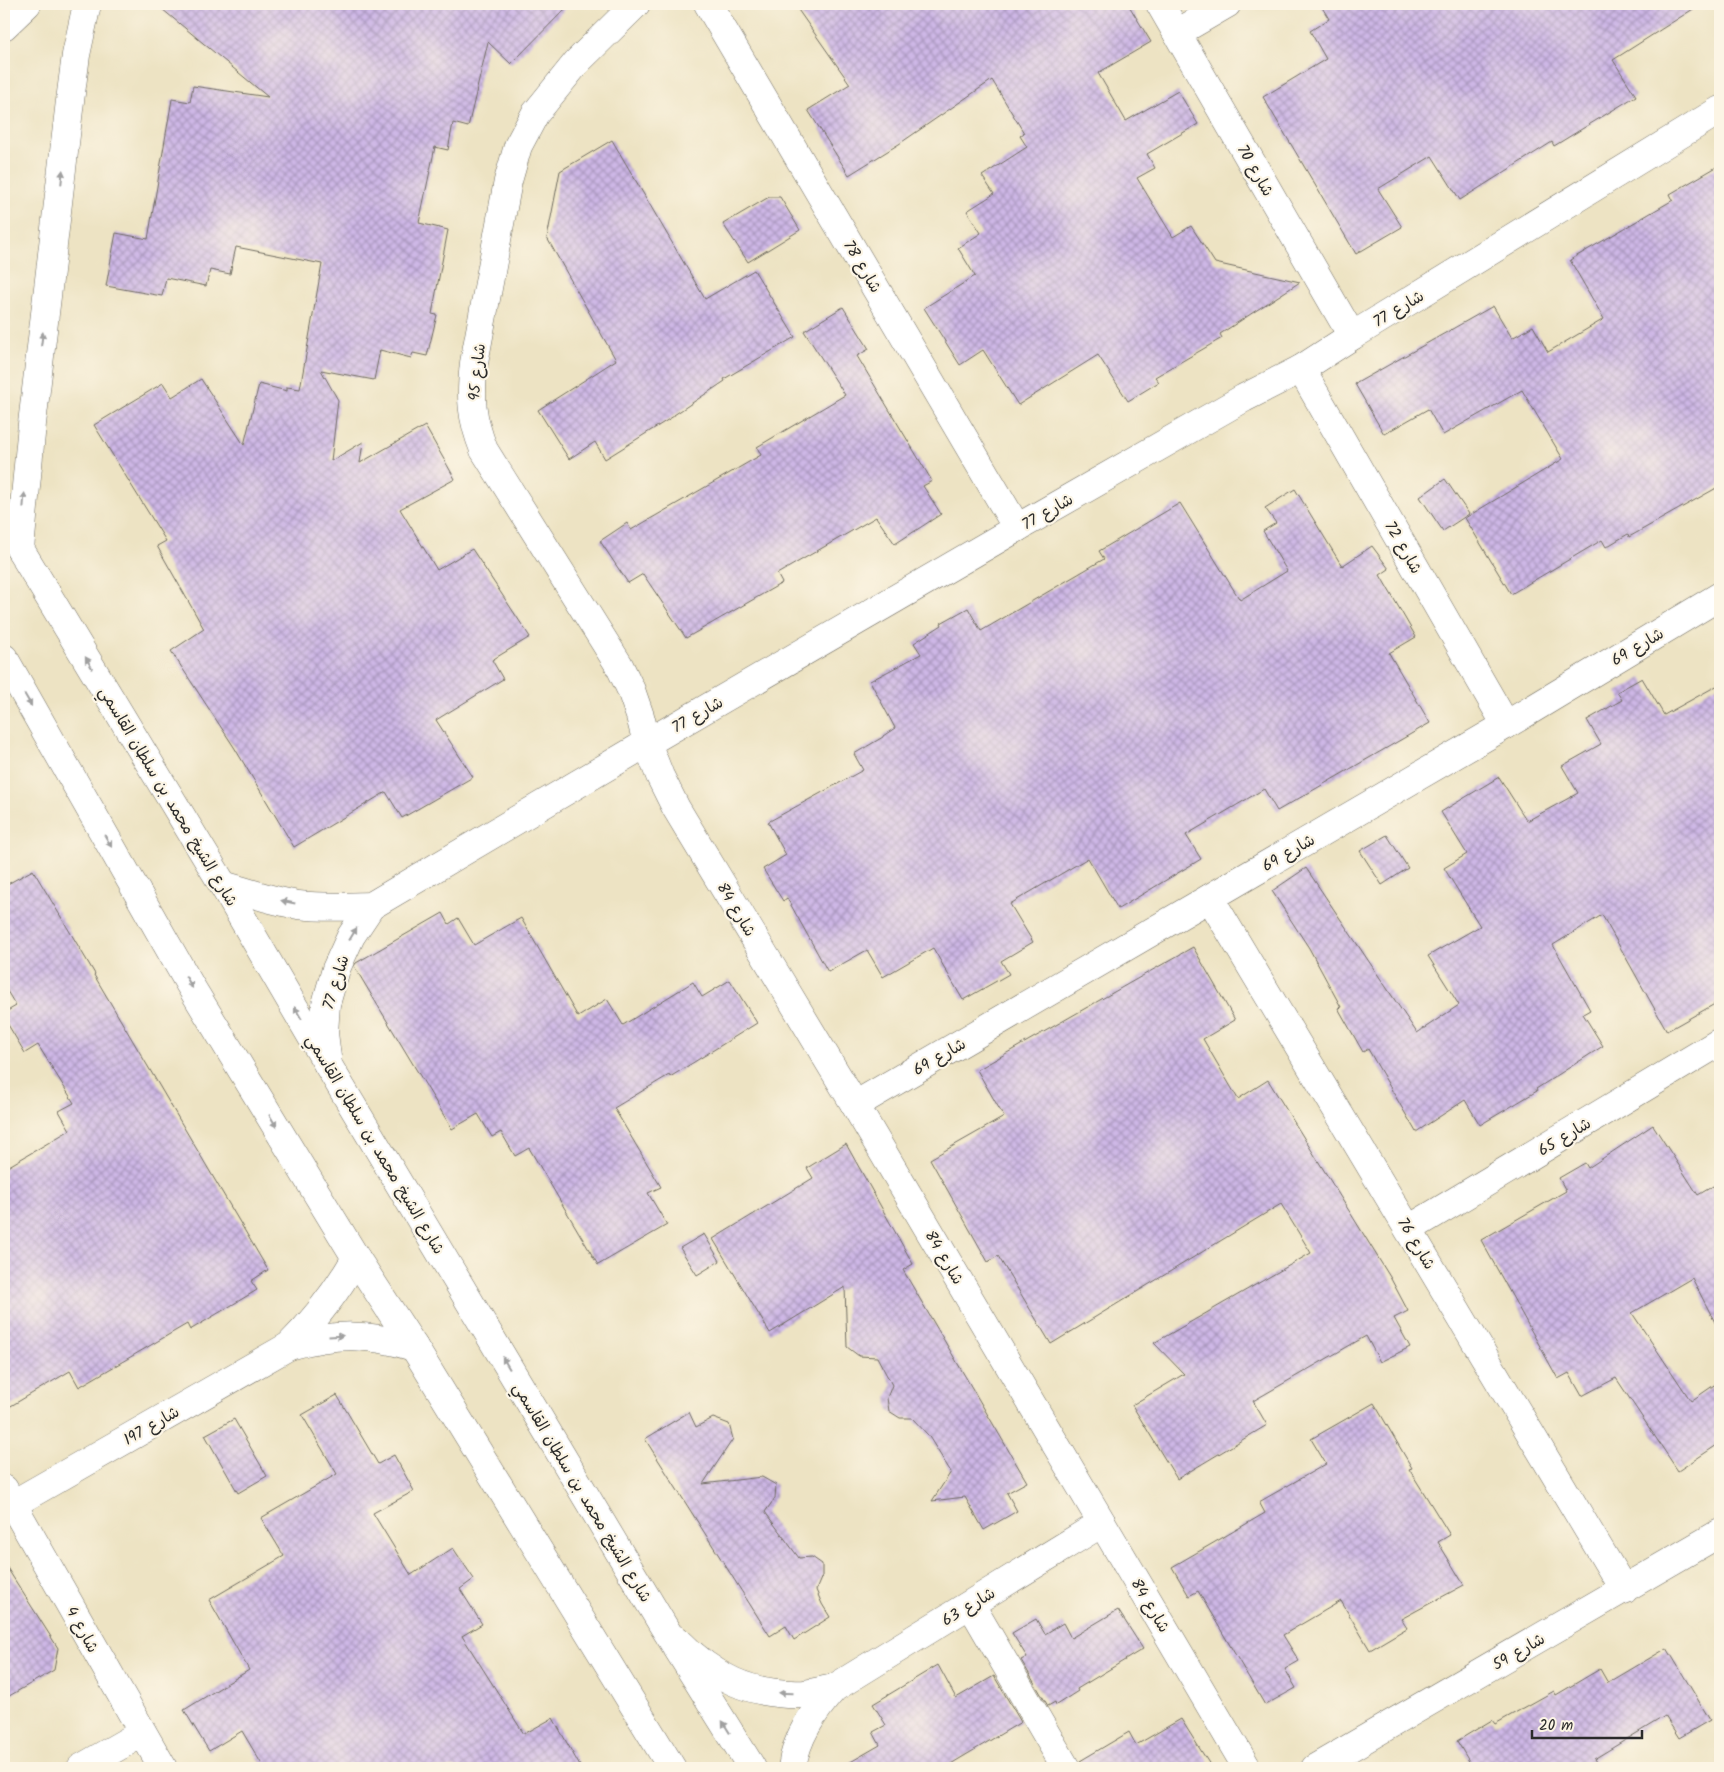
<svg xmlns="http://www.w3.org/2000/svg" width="1724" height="1772" font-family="Kalam,'Playpen Sans Arabic',sans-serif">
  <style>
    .building { fill: url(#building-cross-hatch) }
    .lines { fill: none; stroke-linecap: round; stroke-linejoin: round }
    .minor-casing { stroke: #6f6b60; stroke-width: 29 }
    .major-casing { stroke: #6f6b60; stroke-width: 29 }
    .minor { stroke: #fff; stroke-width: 28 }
    .major { stroke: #fff; stroke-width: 28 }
    .oneway { fill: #a0a0a0 }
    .labels { text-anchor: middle; stroke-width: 4.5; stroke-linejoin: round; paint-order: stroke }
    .street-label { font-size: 16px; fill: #2b2b2b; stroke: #fcf5e5 }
  </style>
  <defs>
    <pattern id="building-cross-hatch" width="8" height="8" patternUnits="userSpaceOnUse" patternTransform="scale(1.25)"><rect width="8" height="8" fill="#ceb7e6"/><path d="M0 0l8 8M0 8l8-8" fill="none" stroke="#a795bb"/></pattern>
  </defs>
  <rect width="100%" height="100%" fill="#fcf5e5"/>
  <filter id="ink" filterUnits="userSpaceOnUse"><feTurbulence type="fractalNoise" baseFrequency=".02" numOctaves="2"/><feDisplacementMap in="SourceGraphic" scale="10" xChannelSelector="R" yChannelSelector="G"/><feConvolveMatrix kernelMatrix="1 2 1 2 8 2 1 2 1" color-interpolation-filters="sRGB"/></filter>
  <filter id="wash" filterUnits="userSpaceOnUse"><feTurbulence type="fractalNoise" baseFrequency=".0096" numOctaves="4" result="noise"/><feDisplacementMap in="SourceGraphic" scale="20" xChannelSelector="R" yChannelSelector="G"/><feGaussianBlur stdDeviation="1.12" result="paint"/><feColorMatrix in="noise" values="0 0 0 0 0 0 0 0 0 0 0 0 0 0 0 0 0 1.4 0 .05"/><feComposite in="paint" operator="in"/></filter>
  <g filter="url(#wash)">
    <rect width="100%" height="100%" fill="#ede3c3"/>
    <g id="blocks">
      <g class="building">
        <polygon points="156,4 570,4 511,64 488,42 468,127 453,123 448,150 435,147 419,223 448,230 432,314 437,315 427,356 413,353 411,358 380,350 374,380 321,370 338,400 331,461 363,442 360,463 425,426 455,479 400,509 437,570 472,549 530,637 492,660 503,679 436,720 473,777 402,818 386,792 294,847 234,747 171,651 204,629 157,546 166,541 94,425 163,383 172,397 201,379 244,445 259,384 287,391 287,387 300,389 322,264 236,247 230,274 210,270 206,286 166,278 162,296 106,286 116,233 148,239 172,99 190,102 193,86 268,97"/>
        <polygon points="794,4 1128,4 1151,42 1098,73 1126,121 1178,91 1198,124 1147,154 1155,168 1137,178 1173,237 1191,226 1215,263 1300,282 1220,334 1222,338 1155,377 1159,382 1128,401 1098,355 1018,405 983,350 960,365 924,308 975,276 958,248 981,233 967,211 994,194 982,176 1027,147 1020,136 1024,133 992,80 899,144 849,175 808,110 850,84"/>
        <polygon points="1320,4 1701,4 1613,60 1636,96 1554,146 1552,142 1460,200 1432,156 1378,189 1402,227 1356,254 1263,97 1326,59 1310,31 1329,19"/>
        <polygon points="612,140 705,299 754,270 795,337 724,379 725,381 674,415 674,416 605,459 595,442 569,459 538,410 616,360 547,238 560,171"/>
        <polygon points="1720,165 1720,486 1629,537 1628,534 1606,547 1602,540 1511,594 1465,518 1563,459 1522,390 1443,435 1428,409 1384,434 1355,384 1493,306 1512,338 1533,326 1548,352 1604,319 1570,260 1673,200 1670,194"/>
        <polygon points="769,197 780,197 800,230 748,262 723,224"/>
        <polygon points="843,307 869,349 857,356 932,481 923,486 941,514 895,544 876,517 777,574 782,583 686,638 643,574 628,583 600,541 627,523 631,530 761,455 757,447 845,395 804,331"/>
        <polygon points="1445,479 1469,514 1443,531 1420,497"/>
        <polygon points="1295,489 1342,566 1372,546 1389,569 1380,575 1416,637 1389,653 1430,723 1277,811 1264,789 1186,835 1201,859 1118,909 1088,858 1010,904 1033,942 1001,961 1009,974 963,1000 933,948 883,977 867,950 828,972 787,898 783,901 763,869 786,855 768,822 863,770 854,754 883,737 883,736 895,728 870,681 921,654 914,643 942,625 941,623 968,608 981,631 1104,559 1099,551 1180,503 1240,600 1287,571 1263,531 1276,523 1265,508"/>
        <polygon points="1642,678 1664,715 1720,684 1720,1001 1667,1031 1602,915 1553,945 1590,1010 1583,1014 1603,1046 1536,1089 1537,1091 1480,1125 1465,1100 1416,1132 1368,1049 1363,1052 1338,1008 1341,1007 1309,948 1272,891 1306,868 1417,1033 1459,1005 1428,956 1480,926 1444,868 1467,854 1441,812 1499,777 1527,821 1578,793 1562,766 1601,744 1587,720 1622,700 1617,692"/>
        <polygon points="1387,835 1408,868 1382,885 1360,851"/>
        <polygon points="33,870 95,974 94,975 268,1270 251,1281 257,1290 190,1330 187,1324 79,1387 70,1371 4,1410 4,1169 70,1130 59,1111 74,1103 38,1045 25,1053 4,1018 4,1013 16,1006 4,986 4,886"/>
        <polygon points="443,913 449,924 458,918 474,945 521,918 578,1017 607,999 623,1025 693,982 702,997 730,980 757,1023 670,1077 669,1075 614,1108 661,1187 648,1193 667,1225 598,1265 529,1148 515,1156 501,1132 492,1137 478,1114 452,1129 354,966 356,963"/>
        <polygon points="1193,947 1235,1020 1203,1039 1238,1099 1268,1080 1390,1277 1408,1311 1394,1318 1410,1347 1380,1362 1366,1336 1253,1401 1267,1425 1177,1479 1132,1405 1184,1374 1154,1343 1311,1253 1281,1204 1051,1344 998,1256 988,1262 930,1159 1004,1117 977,1070"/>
        <polygon points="1653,1125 1698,1195 1720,1182 1720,1332 1692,1278 1632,1313 1691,1401 1720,1381 1720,1443 1678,1471 1616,1378 1582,1396 1569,1373 1558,1379 1481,1240 1566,1191 1559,1178 1585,1163 1588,1168"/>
        <polygon points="846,1144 913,1264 903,1270 1027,1482 1007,1493 1017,1511 984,1530 965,1497 932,1501 951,1472 928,1435 912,1418 900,1418 889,1411 887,1398 892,1385 877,1357 859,1356 847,1347 845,1287 770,1333 713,1239 813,1178 807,1168"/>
        <polygon points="704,1234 720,1261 697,1275 680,1248"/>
        <polygon points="337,1395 378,1464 394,1455 414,1491 373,1513 411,1575 453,1548 474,1579 460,1589 482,1624 462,1636 524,1734 553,1718 581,1768 264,1768 242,1731 209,1751 184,1710 249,1670 209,1600 284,1556 261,1518 337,1474 302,1415"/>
        <polygon points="1374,1403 1412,1468 1409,1469 1450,1535 1438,1542 1464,1585 1401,1619 1407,1628 1370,1650 1341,1601 1283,1635 1299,1661 1285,1669 1296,1688 1265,1705 1198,1591 1189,1596 1172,1567 1265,1513 1259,1502 1326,1464 1311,1439"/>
        <polygon points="689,1412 696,1427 713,1418 729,1424 733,1439 703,1484 762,1477 776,1485 775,1498 765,1512 799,1558 812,1557 822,1564 822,1576 816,1590 822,1604 830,1617 794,1640 786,1626 770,1636 645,1439"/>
        <polygon points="234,1419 267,1476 238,1493 205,1435"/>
        <polygon points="4,1563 58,1648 54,1670 4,1699"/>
        <polygon points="1118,1610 1143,1649 1077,1689 1078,1691 1056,1705 1055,1702 1048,1706 1021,1660 1027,1657 1012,1633 1036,1619 1045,1634 1063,1623 1071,1638"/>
        <polygon points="1667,1648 1710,1720 1679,1738 1665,1716 1594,1759 1600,1768 1473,1768 1457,1741 1492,1720 1495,1724 1554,1691 1556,1695 1600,1669 1608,1683"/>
        <polygon points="938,1665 956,1698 994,1676 1021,1722 944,1768 840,1768 880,1745 873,1732 886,1725 873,1704"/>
        <polygon points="1181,1719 1212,1768 1082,1768 1080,1761 1129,1732 1136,1745"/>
      </g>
    </g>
  </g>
  <g filter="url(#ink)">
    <use href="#blocks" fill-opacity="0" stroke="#6f6b60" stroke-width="1"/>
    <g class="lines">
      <defs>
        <g id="minor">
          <path d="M636,4L577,62L535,114L518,146L508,181L474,363C470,398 471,417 484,450L619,665L631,690L640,716L647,743L660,776L676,808L855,1105L1247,1768"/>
          <polyline points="708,4 1017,528"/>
          <polyline points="1160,4 1352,336"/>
          <polyline points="1177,33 1227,4"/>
          <polyline points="1301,369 1506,725"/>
          <polyline points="20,549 32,424 70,101 76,55 87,4"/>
          <path d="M223,885C248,892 272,901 298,905C322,908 347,907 371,906"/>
          <polyline points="1210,898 1624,1590"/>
          <polyline points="328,1065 324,1033 326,1004 336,969 351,936 371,906 647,743 1017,528 1244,398 1301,369 1352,336 1720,110"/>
          <polyline points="855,1105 1506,725 1720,596"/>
          <polyline points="1409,1229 1720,1042"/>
          <path d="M289,1346C336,1333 367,1333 414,1347"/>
          <polyline points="4,1489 163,1768"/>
          <path d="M13,1504L289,1346C316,1319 337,1291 356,1258"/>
          <polyline points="971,1605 1066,1768"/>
          <path d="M677,1640C713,1677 750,1696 804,1694C814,1693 824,1690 834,1688"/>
          <polyline points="81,1768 142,1733"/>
          <path d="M792,1768C796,1737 814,1711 834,1688L1102,1523"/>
          <polyline points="1315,1768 1720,1533"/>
        </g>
        <g id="major">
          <polyline points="4,26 27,4"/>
          <polyline points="4,517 20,549 223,885 328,1065 664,1627 752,1768"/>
          <polyline points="4,658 190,985 356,1258 414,1347 672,1768"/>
        </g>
      </defs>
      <use href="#minor" class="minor-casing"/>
      <use href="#major" class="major-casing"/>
      <use href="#minor" class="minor"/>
      <use href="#major" class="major"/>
    </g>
    <defs><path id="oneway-solid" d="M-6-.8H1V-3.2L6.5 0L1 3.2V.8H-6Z" transform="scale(1.25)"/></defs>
    <g class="oneway">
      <use href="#oneway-solid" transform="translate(62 177) rotate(-84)"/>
      <use href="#oneway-solid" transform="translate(42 339) rotate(-83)"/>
      <use href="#oneway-solid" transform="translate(24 500) rotate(-85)"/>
      <use href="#oneway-solid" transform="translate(89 663) rotate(-121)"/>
      <use href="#oneway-solid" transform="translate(28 700) rotate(60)"/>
      <use href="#oneway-solid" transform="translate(108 841) rotate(60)"/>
      <use href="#oneway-solid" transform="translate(288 902) rotate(-168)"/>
      <use href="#oneway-solid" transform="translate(353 934) rotate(-59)"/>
      <use href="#oneway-solid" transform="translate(189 982) rotate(60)"/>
      <use href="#oneway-solid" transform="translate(298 1013) rotate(-120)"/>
      <use href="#oneway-solid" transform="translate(273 1121) rotate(59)"/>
      <use href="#oneway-solid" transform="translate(336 1336) rotate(-4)"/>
      <use href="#oneway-solid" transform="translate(506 1363) rotate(-121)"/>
      <use href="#oneway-solid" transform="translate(786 1693) rotate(-179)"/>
      <use href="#oneway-solid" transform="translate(726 1727) rotate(-122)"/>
    </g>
  </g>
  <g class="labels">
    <g class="street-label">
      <text transform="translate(1256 170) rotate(60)" y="6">شارع 70</text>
      <text transform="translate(863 266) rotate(59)" y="6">شارع 78</text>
      <text transform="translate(1398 308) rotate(-31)" y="6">شارع 77</text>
      <text transform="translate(476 372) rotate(-84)" y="6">شارع 95</text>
      <text transform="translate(1047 511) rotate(-30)" y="6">شارع 77</text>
      <text transform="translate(1404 547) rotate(60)" y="6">شارع 72</text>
      <text transform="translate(1637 646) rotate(-31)" y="6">شارع 69</text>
      <text transform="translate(697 714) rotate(-30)" y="6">شارع 77</text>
      <text transform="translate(169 796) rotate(59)" y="6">شارع الشيخ محمد بن سلطان القاسمي</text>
      <text transform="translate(1288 852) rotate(-30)" y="6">شارع 69</text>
      <text transform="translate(737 909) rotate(59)" y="6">شارع 84</text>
      <text transform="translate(335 982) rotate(-73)" y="6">شارع 77</text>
      <text transform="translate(939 1056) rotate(-30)" y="6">شارع 69</text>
      <text transform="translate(1564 1136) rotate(-31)" y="6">شارع 65</text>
      <text transform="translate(376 1144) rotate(59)" y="6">شارع الشيخ محمد بن سلطان القاسمي</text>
      <text transform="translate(1417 1243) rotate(59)" y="6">شارع 76</text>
      <text transform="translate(945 1257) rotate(59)" y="6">شارع 84</text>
      <text transform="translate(151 1425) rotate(-30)" y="6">شارع 197</text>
      <text transform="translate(583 1492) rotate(59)" y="6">شارع الشيخ محمد بن سلطان القاسمي</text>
      <text transform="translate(1151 1605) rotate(59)" y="6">شارع 84</text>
      <text transform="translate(968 1606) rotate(-31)" y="6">شارع 63</text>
      <text transform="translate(83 1629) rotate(61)" y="6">شارع 4</text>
      <text transform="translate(1518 1651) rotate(-30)" y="6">شارع 59</text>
    </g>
  </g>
  <rect width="1724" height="1772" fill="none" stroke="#fcf5e5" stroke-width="20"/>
  <path d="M1532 1730v8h110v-8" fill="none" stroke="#2b2b2b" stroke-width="2.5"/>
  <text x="1539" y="1730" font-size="15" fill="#2b2b2b" stroke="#fcf5e5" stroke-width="4" paint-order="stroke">20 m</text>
</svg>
